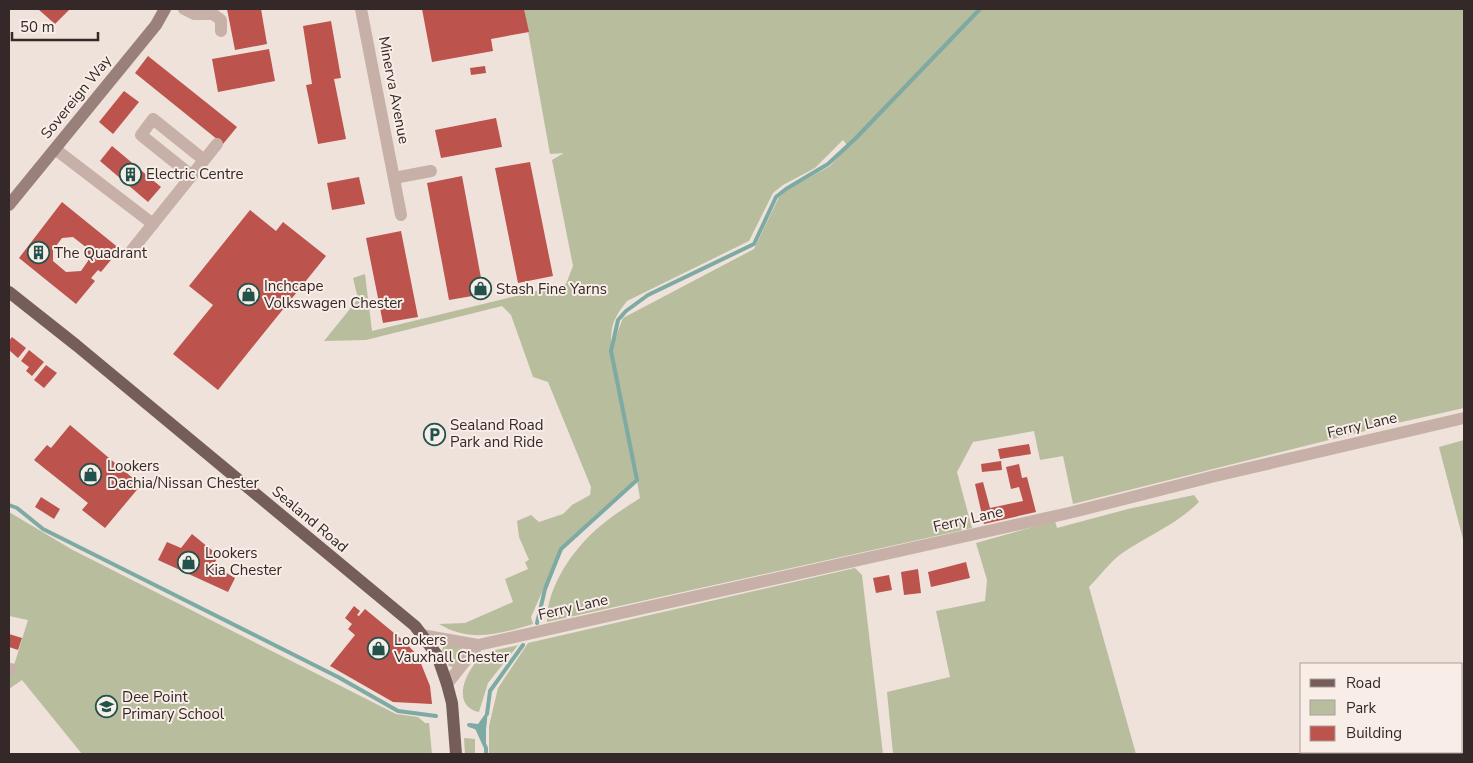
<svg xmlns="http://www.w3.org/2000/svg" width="1473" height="763" font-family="'Nunito Sans',sans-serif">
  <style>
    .green { fill: #b8bd9d; fill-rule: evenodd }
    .water { fill: #7daaa3 }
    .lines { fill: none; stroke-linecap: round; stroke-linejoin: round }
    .stream { stroke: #7daaa3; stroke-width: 4 }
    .building { fill: #bc534d; fill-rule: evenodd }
    .street { stroke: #c6b0a8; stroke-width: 12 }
    .secondary { stroke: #9a807a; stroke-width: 12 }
    .primary { stroke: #755e5a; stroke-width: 12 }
    .labels { text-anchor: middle; stroke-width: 4; stroke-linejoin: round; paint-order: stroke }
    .street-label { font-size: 15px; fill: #342928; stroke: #f8ede7 }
    .poi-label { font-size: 15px; fill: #342928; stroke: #f8ede7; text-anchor: start }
  </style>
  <rect width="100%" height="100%" fill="#efe2db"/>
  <g class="green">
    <path d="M524,9H1464V408L1393,424L1073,504L1063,456L1040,460L1034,431L973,442L957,472L972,528L547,622C546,588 573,549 599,527C612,516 626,507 640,498L637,481L561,549L531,617L533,624C500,634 470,643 439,624L465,623L513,602L505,579L528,569L525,562L529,560L519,537L517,521L531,515L539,522L563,514L572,505L590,495L591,487L548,382L533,377L511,315L502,306L366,340L324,341L358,299L353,278L365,274L372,331L566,284L573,266L552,160L564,153L550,154ZM843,140L848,146L830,166L787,190L779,197L754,249L623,318L611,349C611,326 612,320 627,301L749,241L773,193L783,185L815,168Z"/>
    <polygon points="1464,440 1464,543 1439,447"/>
    <path d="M1194,495L1199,502C1176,525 1147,536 1121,554C1109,563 1099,577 1089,587L1136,754H893L887,692L950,677L936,611L985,601L987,580L976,543L1055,521L1057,528L1128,509Z"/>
    <polygon points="9,512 71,549 396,714 418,717 425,723 429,723 432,754 82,754 22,680 9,689 9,674 15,662 28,620 9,616"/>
    <polygon points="855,568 862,575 883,754 489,754 489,726 498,688 528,643"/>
    <polygon points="444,644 462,648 465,654 455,668 449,666 442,650"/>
    <path d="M518,645L488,683L479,712C449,705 467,668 483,655C489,650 509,648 518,645Z"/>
    <polygon points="464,738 475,739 475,754 465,754"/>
  </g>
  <polygon class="water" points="488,710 486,730 486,748 477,728 469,727 470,723 478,724"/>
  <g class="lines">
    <g class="stream">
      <polyline points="9,505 17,508 43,529 338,677 398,711 436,716"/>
      <polyline points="537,623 545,589 561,549 637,480 611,351 618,320 626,311 648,295 754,244 776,197 786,189 828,164 855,139 980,9"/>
      <polyline points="487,714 490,691 523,645"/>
      <polyline points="469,725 477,728 486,748 486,754"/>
    </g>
  </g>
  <g class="building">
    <polygon points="38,9 70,9 55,24"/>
    <polygon points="227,9 261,9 267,44 235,50"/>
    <polygon points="422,9 524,9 529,32 491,39 493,51 432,62"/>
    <polygon points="331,21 341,78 334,79 346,139 318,144 306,85 312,84 303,26"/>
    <polygon points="269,49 275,81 218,92 212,59"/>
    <polygon points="148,56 237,127 223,144 135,73"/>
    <polygon points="485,66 486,73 471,75 470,68"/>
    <polygon points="124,91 139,102 113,134 99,122"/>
    <polygon points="496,118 502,147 441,158 435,130"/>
    <polygon points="112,146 161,187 148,202 100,161"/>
    <polygon points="530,162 553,276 518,283 495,168"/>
    <polygon points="462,176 484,294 449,300 427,183"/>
    <polygon points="359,177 365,204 332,210 327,183"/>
    <path d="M62,202L120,249L101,272L98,270L91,278L95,281L76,304L19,258ZM73,237L87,248L88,261L81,271L66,272L53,261V250L62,238Z"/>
    <polygon points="250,210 276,231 283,222 326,256 218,390 173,354 213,305 189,286"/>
    <polygon points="401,231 418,317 383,323 366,238"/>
    <polygon points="12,337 26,348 18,358 9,350 9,341"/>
    <polygon points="29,350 44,362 32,376 26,371 29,367 21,361"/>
    <polygon points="46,365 57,373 44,388 34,380"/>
    <polygon points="70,425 141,485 105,528 82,510 88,503 34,460 47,445 51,448"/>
    <polygon points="1029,444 1031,454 1000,459 998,449"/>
    <polygon points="1001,461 1002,470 982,472 981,464"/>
    <polygon points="1019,464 1022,478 1027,477 1036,512 984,524 975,484 983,482 990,508 1023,501 1019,487 1011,489 1006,467"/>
    <polygon points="41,497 60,509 54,519 35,507"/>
    <polygon points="192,534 219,556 213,565 235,578 228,592 158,560 167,542 181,548"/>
    <polygon points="966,562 970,578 931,587 928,572"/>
    <polygon points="918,569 921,593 904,595 901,572"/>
    <polygon points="889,575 892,590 876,593 873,578"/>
    <polygon points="354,606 360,611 357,615 359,616 365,609 405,642 418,656 430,686 432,704 393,702 330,666 355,635 348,629 352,624 345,618"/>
    <polygon points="9,634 22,638 18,650 9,647"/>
  </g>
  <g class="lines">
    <g class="street">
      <polyline points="184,9 194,14 213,14 221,20 221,31"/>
      <polyline points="361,9 401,215"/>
      <polyline points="55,149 153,224"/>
      <polyline points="192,176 141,135 153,119 204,160"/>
      <polyline points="394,178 431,171"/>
      <polyline points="132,250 217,144"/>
      <polyline points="421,635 478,645"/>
      <polyline points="9,669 11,669"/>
      <polyline points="447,684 478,645 1069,513 1215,476 1464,418"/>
    </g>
    <polyline class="secondary" points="9,205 156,25 165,9"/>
    <polyline class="primary" points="9,292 76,345 415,626 437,655 447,684 452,703 456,754"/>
  </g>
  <defs>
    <symbol id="building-ring" viewBox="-11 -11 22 22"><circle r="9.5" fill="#f8ede7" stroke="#21524c" stroke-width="1.5"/><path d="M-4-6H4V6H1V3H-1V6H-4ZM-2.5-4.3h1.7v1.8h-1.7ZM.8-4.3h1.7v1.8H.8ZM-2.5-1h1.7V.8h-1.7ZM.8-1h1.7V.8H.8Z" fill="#21524c"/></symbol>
    <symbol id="shop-ring" viewBox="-11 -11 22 22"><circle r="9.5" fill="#f8ede7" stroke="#21524c" stroke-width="1.5"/><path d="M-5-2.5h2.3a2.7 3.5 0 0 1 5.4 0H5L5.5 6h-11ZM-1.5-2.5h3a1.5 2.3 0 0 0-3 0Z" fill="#21524c"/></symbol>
    <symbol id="parking-ring" viewBox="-11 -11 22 22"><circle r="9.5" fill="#f8ede7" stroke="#21524c" stroke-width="1.5"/><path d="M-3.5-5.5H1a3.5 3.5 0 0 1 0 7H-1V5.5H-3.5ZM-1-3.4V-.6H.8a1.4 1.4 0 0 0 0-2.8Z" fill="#21524c"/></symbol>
    <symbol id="school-ring" viewBox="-11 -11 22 22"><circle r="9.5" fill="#f8ede7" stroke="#21524c" stroke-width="1.5"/><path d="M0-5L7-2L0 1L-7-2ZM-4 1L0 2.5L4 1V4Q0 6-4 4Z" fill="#21524c"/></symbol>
  </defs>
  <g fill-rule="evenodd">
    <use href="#building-ring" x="118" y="162" width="25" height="25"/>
    <use href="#building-ring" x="26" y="240" width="25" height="25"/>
    <use href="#shop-ring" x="468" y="276" width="25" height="25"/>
    <use href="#shop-ring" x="236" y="282" width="25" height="25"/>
    <use href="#parking-ring" x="422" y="422" width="25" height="25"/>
    <use href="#shop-ring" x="78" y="462" width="25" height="25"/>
    <use href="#shop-ring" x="176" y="550" width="25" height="25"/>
    <use href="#shop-ring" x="366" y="636" width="25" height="25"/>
    <use href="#school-ring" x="94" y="694" width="25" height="25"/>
  </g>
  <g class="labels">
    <g class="street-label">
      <text transform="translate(394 90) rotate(79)" y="5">Minerva Avenue</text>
      <text transform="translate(76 97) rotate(-51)" y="5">Sovereign Way</text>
      <text transform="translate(1362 425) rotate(-13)" y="5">Ferry Lane</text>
      <text transform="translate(310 519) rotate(40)" y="5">Sealand Road</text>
      <text transform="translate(968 519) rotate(-13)" y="5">Ferry Lane</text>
      <text transform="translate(573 607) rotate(-13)" y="5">Ferry Lane</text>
    </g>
    <g class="poi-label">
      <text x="146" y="179">Electric Centre</text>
      <text x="54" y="258">The Quadrant</text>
      <text x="264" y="291">Inchcape<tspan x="264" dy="17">Volkswagen Chester</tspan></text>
      <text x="496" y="294">Stash Fine Yarns</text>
      <text x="450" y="430">Sealand Road<tspan x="450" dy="17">Park and Ride</tspan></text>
      <text x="107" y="471">Lookers<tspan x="107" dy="17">Dachia/Nissan Chester</tspan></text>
      <text x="205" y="558">Lookers<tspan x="205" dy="17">Kia Chester</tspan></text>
      <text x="394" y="645">Lookers<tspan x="394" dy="17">Vauxhall Chester</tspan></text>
      <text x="122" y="702">Dee Point<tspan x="122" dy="17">Primary School</tspan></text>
    </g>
  </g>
  <rect width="1473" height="763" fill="none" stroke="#342928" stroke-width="20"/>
  <rect x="1300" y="663" width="162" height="90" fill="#f8ede7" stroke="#aa9f9b"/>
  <rect x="1310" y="679" width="25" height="8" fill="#755e5a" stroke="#aa9f9b"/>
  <text x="1346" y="688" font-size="15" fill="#342928">Road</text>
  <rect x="1310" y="700" width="25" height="15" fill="#b8bd9d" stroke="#aa9f9b"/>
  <text x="1346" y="713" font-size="15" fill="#342928">Park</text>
  <rect x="1310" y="726" width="25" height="15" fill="#bc534d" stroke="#aa9f9b"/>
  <text x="1346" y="738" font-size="15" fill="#342928">Building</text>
  <path d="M12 32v8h86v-8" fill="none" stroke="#342928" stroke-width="2.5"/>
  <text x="20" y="32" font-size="15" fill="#342928" stroke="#f8ede7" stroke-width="4" paint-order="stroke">50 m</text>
</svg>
